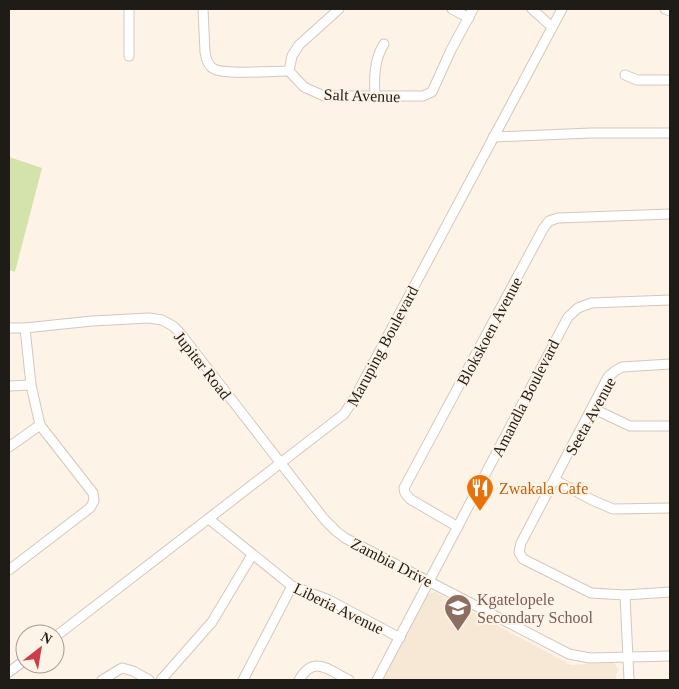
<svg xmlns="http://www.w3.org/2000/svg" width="679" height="689" font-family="Georgia,serif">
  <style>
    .built { fill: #f7e7d5 }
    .green { fill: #d4e2ac }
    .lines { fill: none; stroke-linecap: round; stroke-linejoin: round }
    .minor-casing { stroke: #d2c8bc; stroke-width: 11 }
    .minor { stroke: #fff; stroke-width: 9 }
    .labels { text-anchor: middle; stroke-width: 4; stroke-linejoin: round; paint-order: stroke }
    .street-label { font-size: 16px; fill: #1f1b17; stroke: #fef3e7 }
    .food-label { font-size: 16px; fill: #c56008; stroke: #fef3e7; text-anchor: start }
    .education-label { font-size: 16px; fill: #785e54; stroke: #fef3e7; text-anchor: start }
  </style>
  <rect width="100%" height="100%" fill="#fef3e7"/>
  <polygon class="built" points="435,592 571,665 614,663 619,670 616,674 616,680 382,680 427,594"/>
  <polygon class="green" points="9,157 42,168 15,272 9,270"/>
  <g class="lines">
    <defs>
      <g id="minor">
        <polyline points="129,9 129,56"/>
        <path d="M203,9L205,52C206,59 208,66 214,69C226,75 273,71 289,71"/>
        <polyline points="452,9 469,18"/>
        <polyline points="532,9 552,27"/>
        <polyline points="665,9 670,11"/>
        <polyline points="289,71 304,87 324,96 423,96 432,92 451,50 473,9"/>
        <polyline points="289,71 292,56 299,45 339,9"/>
        <polyline points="625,75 637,80 670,80"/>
        <path d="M375,97C374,79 374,59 384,44"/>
        <polyline points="493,137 591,133 670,133"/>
        <polyline points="9,328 25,328 92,321 149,318 162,320 173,326 180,333 324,519 336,531 345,538 569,654 590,658 670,656"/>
        <polyline points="670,364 622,367 615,371 608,377 521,543 519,552 523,559 591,593 625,595 670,592"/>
        <polyline points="9,386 31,385"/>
        <polyline points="592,408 630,426 670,426"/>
        <polyline points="9,447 40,425"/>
        <polyline points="555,480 592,500 613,509 670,508"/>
        <polyline points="209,519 292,586 329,600 400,638"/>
        <polyline points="458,527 410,499 405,493 404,488 543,229 549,221 558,218 670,214"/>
        <polyline points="9,570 90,508 94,501 93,493 40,425 31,385 25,328"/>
        <polyline points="625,595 629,680"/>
        <polyline points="55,637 344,414 354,399 562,9"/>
        <polyline points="9,672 25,660"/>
        <polyline points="102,680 122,668 133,671 149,680"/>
        <polyline points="161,680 212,622 252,555"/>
        <polyline points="243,680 292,586"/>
        <path d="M299,680C314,654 328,670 349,680"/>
        <polyline points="377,680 568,317 578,308 591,303 670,300"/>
      </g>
    </defs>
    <use href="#minor" class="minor-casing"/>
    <use href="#minor" class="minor"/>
  </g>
  <defs>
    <symbol id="restaurant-pin" viewBox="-11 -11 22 30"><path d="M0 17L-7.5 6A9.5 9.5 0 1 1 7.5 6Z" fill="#e8710a" stroke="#fef3e7"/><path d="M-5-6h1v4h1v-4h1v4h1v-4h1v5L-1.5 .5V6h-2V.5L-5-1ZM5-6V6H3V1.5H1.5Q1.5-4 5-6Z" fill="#fff"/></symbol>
    <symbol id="school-pin" viewBox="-11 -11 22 30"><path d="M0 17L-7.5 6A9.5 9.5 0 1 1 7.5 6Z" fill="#8d6e63" stroke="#fef3e7"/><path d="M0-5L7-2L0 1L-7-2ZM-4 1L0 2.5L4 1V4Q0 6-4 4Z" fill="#fff"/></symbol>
  </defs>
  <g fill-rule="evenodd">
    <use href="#restaurant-pin" x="464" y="472" width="32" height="43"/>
    <use href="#school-pin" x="442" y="592" width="32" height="43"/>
  </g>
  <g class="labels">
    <g class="street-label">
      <text transform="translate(362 95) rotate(2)" y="6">Salt Avenue</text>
      <text transform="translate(489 331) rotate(-62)" y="6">Blokskoen Avenue</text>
      <text transform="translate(382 346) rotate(-62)" y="6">Maruping Boulevard</text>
      <text transform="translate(203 365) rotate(52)" y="6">Jupiter Road</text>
      <text transform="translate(525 398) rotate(-63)" y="6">Amandla Boulevard</text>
      <text transform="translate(590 416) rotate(-61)" y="6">Seeta Avenue</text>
      <text transform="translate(392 562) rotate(27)" y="6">Zambia Drive</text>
      <text transform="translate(339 608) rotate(26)" y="6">Liberia Avenue</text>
    </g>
    <g class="food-label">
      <text x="499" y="494">Zwakala Cafe</text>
    </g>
    <g class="education-label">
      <text x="477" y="605">Kgatelopele<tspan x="477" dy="18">Secondary School</tspan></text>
    </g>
  </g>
  <rect width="679" height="689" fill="none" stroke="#1f1b17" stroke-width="20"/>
  <g transform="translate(40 649) rotate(31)"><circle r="24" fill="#fef3e7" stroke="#a59d94"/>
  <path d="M0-4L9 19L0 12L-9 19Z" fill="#cc3c4a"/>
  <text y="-8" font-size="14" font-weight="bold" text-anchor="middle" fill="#1f1b17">N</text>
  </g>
</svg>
